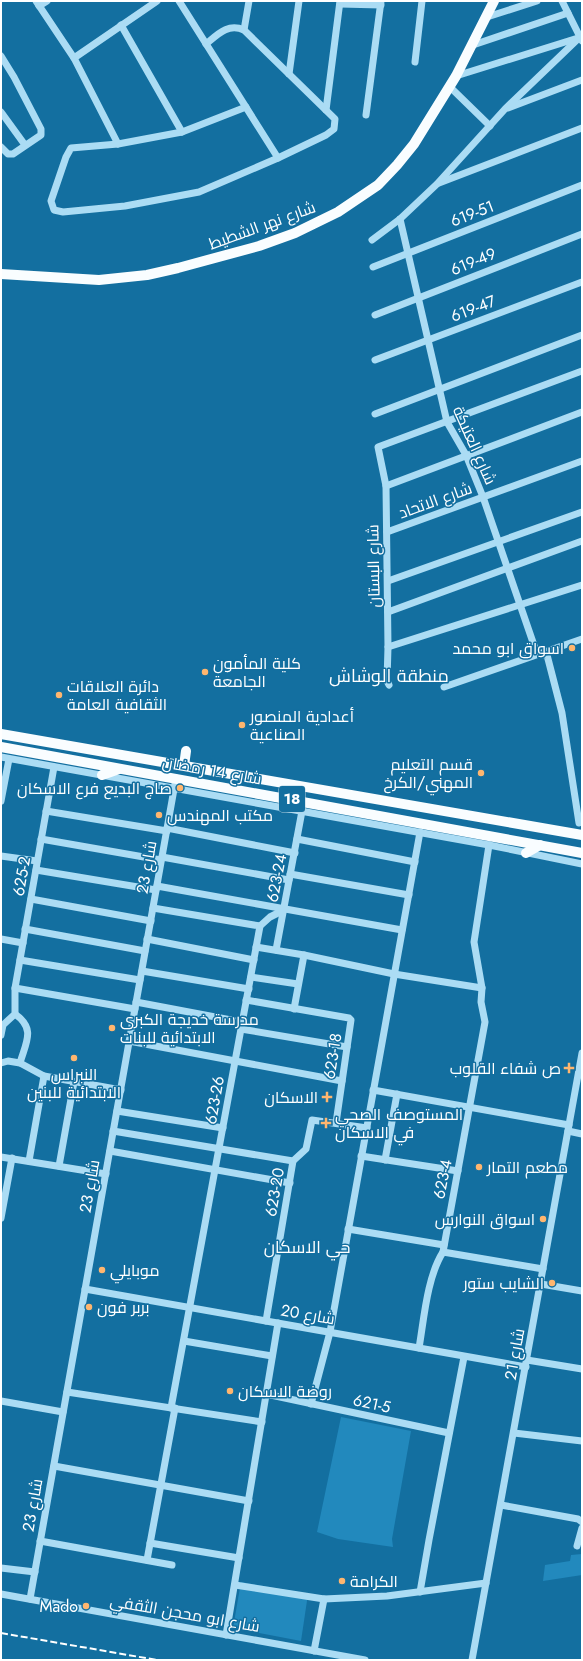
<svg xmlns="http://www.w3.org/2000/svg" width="583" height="1661" font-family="Jost,Cairo,sans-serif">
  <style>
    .green { fill: #2289bd }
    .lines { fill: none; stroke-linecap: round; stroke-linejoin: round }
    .minor { stroke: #abdcf4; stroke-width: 7 }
    .major { stroke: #f9fdff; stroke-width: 10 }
    .rail { stroke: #fff; stroke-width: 2; stroke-dasharray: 7 3; stroke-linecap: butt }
    .poi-dot { fill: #ffb66f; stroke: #136fa0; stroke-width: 1.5 }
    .labels { text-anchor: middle; stroke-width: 3; stroke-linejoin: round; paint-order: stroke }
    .shield { fill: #136fa0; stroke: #b8d4e2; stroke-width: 1 }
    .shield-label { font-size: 15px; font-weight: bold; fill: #fff }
    .street-label { font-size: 16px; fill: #fff; stroke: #136fa0 }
    .poi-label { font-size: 16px; fill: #fff; stroke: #136fa0; text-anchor: start }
    .neighbourhood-label { font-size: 17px; fill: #fff; stroke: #136fa0 }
    .quarter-label { font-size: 18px; fill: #fff; stroke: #136fa0 }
  </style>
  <rect width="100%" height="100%" fill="#136fa0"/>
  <g class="green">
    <polygon points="341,1417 411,1431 392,1539 393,1547 338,1539 317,1532"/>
    <polygon points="582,1554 582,1575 543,1581 545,1565 570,1561 571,1555"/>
    <polygon points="241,1582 308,1594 301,1641 233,1628"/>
  </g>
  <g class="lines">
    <g class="minor">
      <polyline points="36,1 74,58 118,144"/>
      <polyline points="179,1 278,158"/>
      <polyline points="562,1 582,41"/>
      <polyline points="340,4 381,5"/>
      <polyline points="39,6 47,1"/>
      <polyline points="487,17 537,1"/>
      <polyline points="121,25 182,132"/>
      <polyline points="244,30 249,1"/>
      <path d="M206,44C218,34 228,23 244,30L335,119L334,129L326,135L278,158L199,192L125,206L63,212L54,210L51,201L66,157L71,148L118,144L182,132L246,107"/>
      <polyline points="473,45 568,13"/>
      <polyline points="1,56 14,77 41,129 41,135 13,154 8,154 1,147"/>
      <polyline points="74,58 157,1"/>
      <polyline points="415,62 422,1"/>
      <polyline points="289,74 299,1"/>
      <polyline points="456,76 578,38"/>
      <polyline points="450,87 490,126"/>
      <polyline points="508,108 582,80"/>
      <polyline points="326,110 340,1"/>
      <polyline points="1,112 25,145"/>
      <polyline points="366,115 381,1"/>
      <polyline points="439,183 582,128"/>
      <polyline points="400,219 447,422 466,455 483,497 537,654"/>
      <polyline points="372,240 400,219 437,184 505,109 580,37"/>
      <polyline points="373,267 582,185"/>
      <polyline points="375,315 582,234"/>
      <polyline points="375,360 582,282"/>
      <polyline points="375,414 582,335"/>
      <polyline points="386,486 582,412"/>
      <polyline points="387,532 582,461"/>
      <polyline points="388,581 582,512"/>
      <polyline points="388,612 582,541"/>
      <polyline points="388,647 582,585"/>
      <polyline points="537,654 547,655 562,713 579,823"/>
      <polyline points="389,685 387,681 388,647 386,486 378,447 582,371"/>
      <polyline points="444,687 582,639"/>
      <polyline points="1,757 489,845 582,864"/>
      <polyline points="1,801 9,759"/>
      <polyline points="46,811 167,831"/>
      <polyline points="167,828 295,853"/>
      <polyline points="41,839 161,860"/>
      <polyline points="297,839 415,862"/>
      <polyline points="1,856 37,861"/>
      <polyline points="162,857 289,880"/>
      <polyline points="36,870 156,890"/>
      <polyline points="290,874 409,895"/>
      <polyline points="157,886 402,930"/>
      <polyline points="31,899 151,921"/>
      <polyline points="153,908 260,926"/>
      <polyline points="25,929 145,951"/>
      <polyline points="1,939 23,943"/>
      <polyline points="147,939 254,960"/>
      <polyline points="256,947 304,955 394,974 482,988"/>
      <polyline points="276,950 302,811"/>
      <polyline points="20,960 140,980"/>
      <polyline points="142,971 249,989"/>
      <polyline points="251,977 298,984"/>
      <polyline points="15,988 135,1009"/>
      <polyline points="246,1000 349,1018 351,1020 336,1123"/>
      <polyline points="136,1002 242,1022"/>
      <polyline points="294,1009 304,955"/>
      <path d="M15,1014C36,1029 26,1042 20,1063"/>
      <polyline points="241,1029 347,1047"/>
      <polyline points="1,1035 3,1025 15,1014 15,988 54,767"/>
      <polyline points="129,1041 342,1081"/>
      <polyline points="1,1063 8,1061 20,1063 44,1076 121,1090"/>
      <polyline points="373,1090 569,1125"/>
      <polyline points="117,1111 223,1128"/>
      <polyline points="113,1131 293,1161"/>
      <polyline points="568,1131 582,1134"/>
      <polyline points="110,1151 290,1183"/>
      <polyline points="361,1156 458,1171"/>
      <polyline points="1,1157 106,1174"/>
      <polyline points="385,1160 397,1094"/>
      <polyline points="29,1161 44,1076"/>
      <polyline points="59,1166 74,1082"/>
      <polyline points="1,1218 12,1158"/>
      <polyline points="348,1229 444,1245"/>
      <polyline points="443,1252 543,1269"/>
      <polyline points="541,1284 582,1291"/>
      <polyline points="85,1289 526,1367"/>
      <polyline points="266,1321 293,1161 306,1149 312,1120 367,1128"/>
      <polyline points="184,1341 272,1356"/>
      <path d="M419,1348C424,1319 427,1277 443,1252L485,1022L481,1002L482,988L474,942L489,845"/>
      <polyline points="527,1360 582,1369"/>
      <polyline points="67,1392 262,1422"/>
      <polyline points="266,1394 449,1433"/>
      <polyline points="1,1401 63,1412"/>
      <polyline points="311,1404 330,1332 420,832"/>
      <polyline points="171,1408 260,926 270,917 284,910"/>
      <polyline points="514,1433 582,1441"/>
      <polyline points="54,1466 249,1501"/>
      <polyline points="501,1505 578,1519 582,1522"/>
      <polyline points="40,1541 172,1565"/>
      <polyline points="150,1543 239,1558"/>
      <polyline points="577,1546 582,1528"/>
      <polyline points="147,1560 175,1408"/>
      <polyline points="1,1568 35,1572"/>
      <polyline points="235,1585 324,1599 387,1596 486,1583"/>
      <polyline points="420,1592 429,1540 464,1357"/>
      <polyline points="1,1594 365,1660"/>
      <polyline points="30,1599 176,778"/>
      <polyline points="226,1635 278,1323"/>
      <polyline points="314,1651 324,1599"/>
      <polyline points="472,1660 582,1053"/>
    </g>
    <g class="major">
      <polyline points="1,274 99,280 147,275 178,268 259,246 295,233 338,212 378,185 397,165 414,144 456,76 494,1"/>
      <polyline points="1,734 582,835"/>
      <polyline points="1,747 582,853"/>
      <polyline points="184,766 186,751"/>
      <polyline points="102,775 119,769"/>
      <polyline points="526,853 540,845"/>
    </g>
    <polyline class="rail" points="1,1633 157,1660"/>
  </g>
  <g class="poi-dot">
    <circle cx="572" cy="648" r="4"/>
    <circle cx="205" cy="672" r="4"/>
    <circle cx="59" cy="695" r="4"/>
    <circle cx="242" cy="725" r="4"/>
    <circle cx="481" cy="773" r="4"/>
    <circle cx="180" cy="788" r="4"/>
    <circle cx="159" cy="815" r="4"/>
    <circle cx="112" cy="1028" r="4"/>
    <circle cx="74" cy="1058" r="4"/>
    <path d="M567 1062h4v4h4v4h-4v4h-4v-4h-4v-4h4z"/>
    <path d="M325 1091h4v4h4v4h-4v4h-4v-4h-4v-4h4z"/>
    <path d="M324 1117h4v4h4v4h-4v4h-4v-4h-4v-4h4z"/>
    <circle cx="479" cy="1167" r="4"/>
    <circle cx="543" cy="1219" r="4"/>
    <circle cx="102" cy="1270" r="4"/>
    <circle cx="552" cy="1283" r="4"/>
    <circle cx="89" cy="1307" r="4"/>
    <circle cx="230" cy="1391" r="4"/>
    <circle cx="342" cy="1581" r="4"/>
    <circle cx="86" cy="1606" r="4"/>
  </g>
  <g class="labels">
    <rect class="shield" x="279" y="786" width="26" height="26" rx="3"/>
    <g class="shield-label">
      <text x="292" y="804">18</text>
    </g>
    <g class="street-label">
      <text transform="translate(472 213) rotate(-21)" y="6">619-51</text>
      <text transform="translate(262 225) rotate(-20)" y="6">شارع نهر الشطيط</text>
      <text transform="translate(473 261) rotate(-22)" y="6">619-49</text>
      <text transform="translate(473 308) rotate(-21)" y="6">619-47</text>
      <text transform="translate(475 445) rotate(66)" y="6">شارع العتيکة</text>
      <text transform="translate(435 500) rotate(-20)" y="6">شارع الاتحاد</text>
      <text transform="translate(373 566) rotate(-91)" y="6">شارع البستان</text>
      <text transform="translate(212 770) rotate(10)" y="6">شارع 14 رمضان</text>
      <text transform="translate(146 867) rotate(-80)" y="6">شارع 23</text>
      <text transform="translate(21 876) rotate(-80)" y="6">625-2</text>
      <text transform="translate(276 878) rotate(-79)" y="6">623-24</text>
      <text transform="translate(332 1056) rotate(-81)" y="6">623-18</text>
      <text transform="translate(214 1100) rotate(-80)" y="6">623-26</text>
      <text transform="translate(442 1179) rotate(-79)" y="6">623-4</text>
      <text transform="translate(89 1186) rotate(-80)" y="6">شارع 23</text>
      <text transform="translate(274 1192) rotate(-80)" y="6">623-20</text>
      <text transform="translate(308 1314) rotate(10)" y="6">شارع 20</text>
      <text transform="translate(514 1354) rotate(-80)" y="6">شارع 21</text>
      <text transform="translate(372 1403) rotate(12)" y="6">621-5</text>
      <text transform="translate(32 1505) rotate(-80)" y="6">شارع 23</text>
      <text transform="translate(185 1613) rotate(10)" y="6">شارع ابو محجن الثقفي</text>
    </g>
    <g class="poi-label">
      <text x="564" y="654" text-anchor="end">اسواق ابو محمد</text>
      <text x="213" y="669">كلية المأمون<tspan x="213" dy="18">الجامعة</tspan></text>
      <text x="67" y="692">دائرة العلاقات<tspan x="67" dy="18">الثقافية العامة</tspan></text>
      <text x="250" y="722">أعدادية المنصور<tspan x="250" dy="18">الصناعية</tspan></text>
      <text x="473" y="770" text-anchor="end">قسم التعليم<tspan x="473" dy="18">المهني/الكرخ</tspan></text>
      <text x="172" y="794" text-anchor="end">صاج البديع فرع الاسكان</text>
      <text x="167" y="821">مكتب المهندس</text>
      <text x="120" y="1025">مدرسة خديجة الكبرى<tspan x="120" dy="18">الابتدائية للبنات</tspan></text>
      <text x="561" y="1074" text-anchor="end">ص شفاء القلوب</text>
      <text x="74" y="1080" text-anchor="middle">النبراس<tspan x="74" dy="18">الابتدائية للبنين</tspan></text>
      <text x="318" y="1103" text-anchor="end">الاسكان</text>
      <text x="335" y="1120">المستوصف الصحي<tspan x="335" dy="18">في الاسكان</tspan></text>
      <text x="487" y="1173">مطعم التمار</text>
      <text x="535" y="1225" text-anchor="end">اسواق النوارس</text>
      <text x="110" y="1276">موبايلي</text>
      <text x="544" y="1289" text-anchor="end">الشايب ستور</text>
      <text x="97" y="1313">بربر فون</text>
      <text x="238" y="1397">روضة الاسكان</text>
      <text x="350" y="1587">الكرامة</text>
      <text x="78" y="1612" text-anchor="end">Mado</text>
    </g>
    <g class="neighbourhood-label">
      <text x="307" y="1253">حي الاسكان</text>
    </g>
    <g class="quarter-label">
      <text x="389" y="682">منطقة الوشاش</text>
    </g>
  </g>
  <rect width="583" height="1661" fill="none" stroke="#ffffff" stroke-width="4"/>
</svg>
